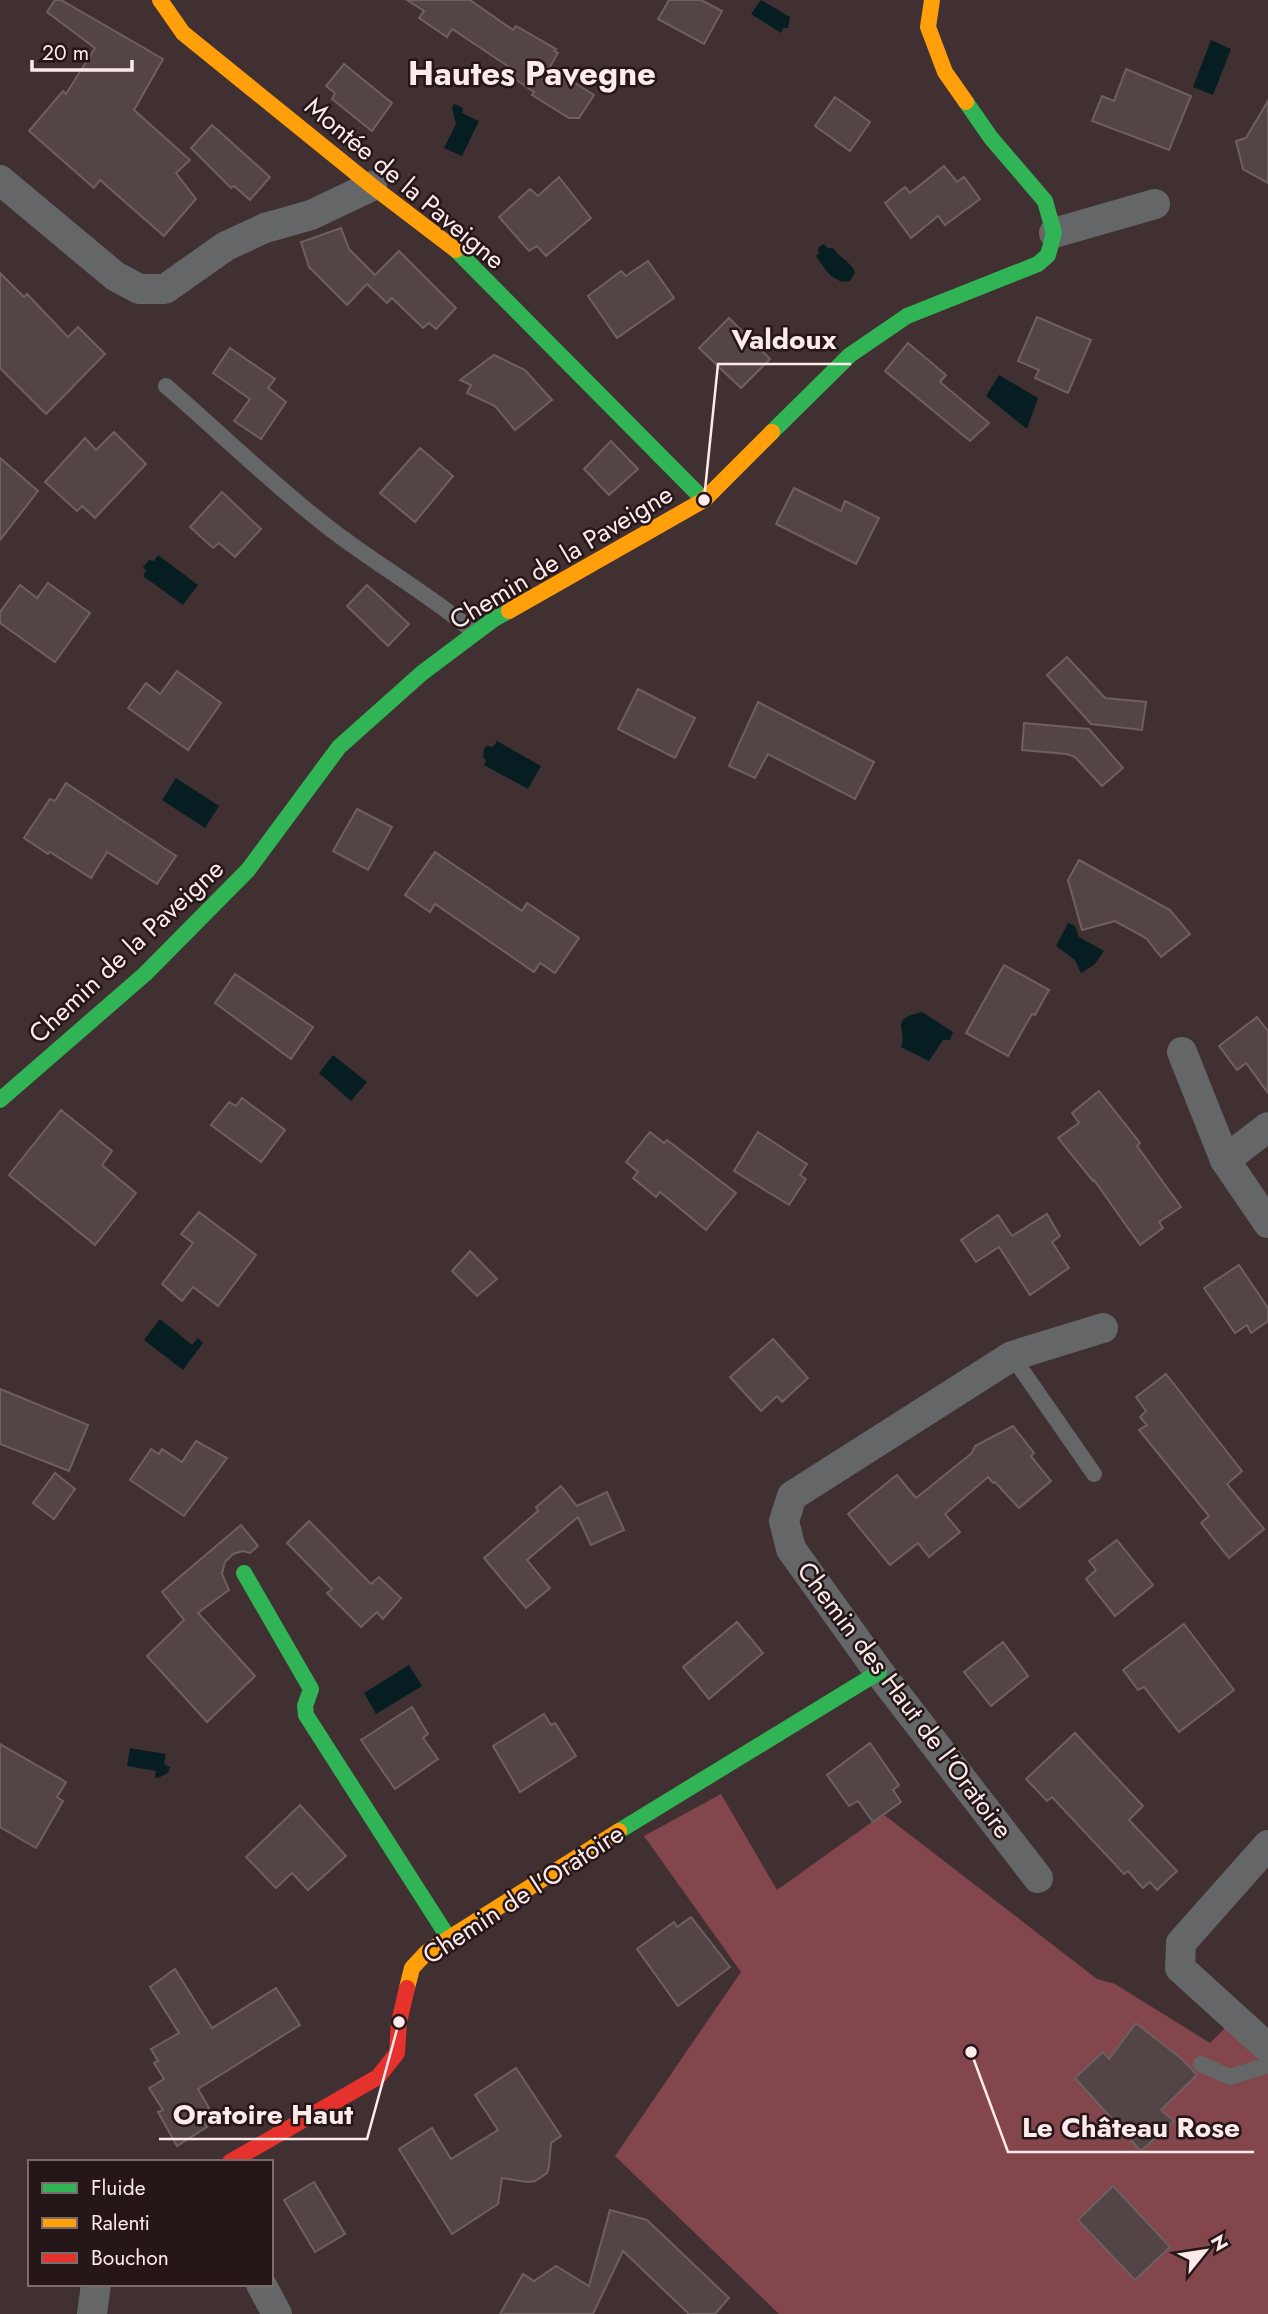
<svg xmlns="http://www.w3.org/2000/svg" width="1268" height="2314" font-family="Jost,sans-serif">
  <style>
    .forest { fill: #84464d }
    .water { fill: #061d21 }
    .building { fill: #534546; stroke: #6e5f60; stroke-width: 2 }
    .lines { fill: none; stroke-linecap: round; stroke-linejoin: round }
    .lane { stroke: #646667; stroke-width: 16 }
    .street { stroke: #646667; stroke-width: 30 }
    .fast { stroke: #30b455; stroke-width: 16 }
    .slow { stroke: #ff9f0a; stroke-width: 16 }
    .jam { stroke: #e5322d; stroke-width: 16 }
    .labels { text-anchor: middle; stroke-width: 5; stroke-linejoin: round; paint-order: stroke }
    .street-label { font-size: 26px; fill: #fdebec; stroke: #251617 }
    .district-label { font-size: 33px; font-weight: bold; fill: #fdebec; stroke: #251617 }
    .leader { fill: none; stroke: #fdebec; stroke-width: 2.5 }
    .callout-dot { fill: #fdebec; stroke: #251617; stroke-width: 2.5 }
    .callout-label { font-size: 28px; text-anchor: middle; font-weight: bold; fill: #fdebec; stroke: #251617; stroke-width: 5; stroke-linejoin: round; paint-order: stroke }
  </style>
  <rect width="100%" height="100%" fill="#413031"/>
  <polygon class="forest" points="721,1794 777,1890 883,1814 1097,1979 1115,1984 1210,2043 1227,2026 1268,2061 1268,2314 779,2314 615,2156 741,1972 644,1836"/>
  <g class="water">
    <polygon points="761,0 790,17 788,28 783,28 781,33 751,14"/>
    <polygon points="1211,40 1231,49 1213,95 1193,87"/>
    <polygon points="454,104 463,108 462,113 479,121 462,156 444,148 456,124 452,108"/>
    <path d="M823,244L828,248H833C840,259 852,262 855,273L850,281C834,285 824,268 816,256L819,253L818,248Z"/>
    <polygon points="999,375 1038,398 1027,429 986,396"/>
    <polygon points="158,555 198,585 183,605 143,576 146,571 143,567 149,560 154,561"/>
    <polygon points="497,741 541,766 528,789 484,765 486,760 483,757 484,749 487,746 493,747"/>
    <polygon points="176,778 219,806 205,828 162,800"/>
    <polygon points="1068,923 1075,926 1079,937 1104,951 1094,965 1081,973 1075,960 1056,946"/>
    <path d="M922,1012L953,1032L950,1040H943L929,1061L901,1047C908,1028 887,1020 922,1012Z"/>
    <polygon points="333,1055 367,1082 351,1101 319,1073"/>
    <polygon points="160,1319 192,1345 198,1338 203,1343 183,1370 144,1340"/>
    <polygon points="409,1665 422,1686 376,1714 364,1693"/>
    <polygon points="130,1748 166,1754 164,1764 170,1767 168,1773 158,1778 155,1777 156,1771 127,1766"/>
  </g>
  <g class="building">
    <polygon points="55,0 61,0 163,59 134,110 190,160 176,173 196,199 164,236 100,180 94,188 29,131 63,91 66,94 95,48 47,12"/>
    <polygon points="407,0 470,0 513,30 516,26 556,49 554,51 558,53 550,67 594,95 579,118 569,118 532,95 534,92 512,77 515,71 452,29 447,37 419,18 424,11"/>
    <polygon points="669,0 701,0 722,11 704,44 658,19"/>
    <polygon points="344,64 392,103 372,131 332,99 335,93 326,86"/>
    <polygon points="1126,69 1191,96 1169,150 1092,121 1102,96 1114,101"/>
    <polygon points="835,97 870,122 850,151 815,126"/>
    <polygon points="1268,101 1268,183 1243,169 1236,141 1246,138"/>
    <polygon points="212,125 270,177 250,200 234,186 231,188 191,148"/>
    <polygon points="944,166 957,182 964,177 980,199 945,225 938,216 911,238 885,203 905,187 910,193"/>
    <polygon points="559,177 591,218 546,256 537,246 529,251 499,217 530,189 538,196"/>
    <polygon points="341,228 349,249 375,275 399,251 456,308 436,329 429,323 423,328 392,298 387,303 367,284 347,305 309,267 301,242"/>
    <polygon points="648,261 674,298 617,338 588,296 621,271 626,276"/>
    <polygon points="0,273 24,297 27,294 68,337 78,327 105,354 46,414 0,368"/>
    <polygon points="1037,317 1091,340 1068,393 1035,378 1039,370 1018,361"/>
    <polygon points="729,318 770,359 741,388 699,348"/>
    <polygon points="908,343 946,375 940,382 989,423 970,441 885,371"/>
    <polygon points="230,348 275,379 268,388 286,402 261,439 234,421 250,399 213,373"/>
    <polygon points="494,355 525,370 552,400 515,430 495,406 467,393 471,385 460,380"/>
    <polygon points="114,432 146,464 95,518 82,506 77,511 45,482 85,438 96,450"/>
    <polygon points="611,441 638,469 609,495 584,469"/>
    <polygon points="420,448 453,476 415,522 380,493"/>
    <polygon points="0,458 38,491 0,540"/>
    <polygon points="794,488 841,511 845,501 879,518 856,564 776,524"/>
    <polygon points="222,492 261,529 235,557 219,543 213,548 190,527"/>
    <polygon points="48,583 90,613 55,662 0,623 0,612 20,585 37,598"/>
    <polygon points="367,585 409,624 388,646 347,606"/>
    <polygon points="1067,657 1105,698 1146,702 1142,730 1091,724 1047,675"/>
    <polygon points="177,671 221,703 188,750 128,708 146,683 160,694"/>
    <polygon points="638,689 695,718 675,758 618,729"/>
    <polygon points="758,702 874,762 855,799 768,754 755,778 729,766"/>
    <polygon points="1024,723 1089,729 1123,768 1102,786 1075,757 1067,754 1022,750"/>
    <polygon points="66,783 176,856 157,884 107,852 91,878 50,852 48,854 24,838 50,799 55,801"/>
    <polygon points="357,809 392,827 368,870 333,851"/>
    <polygon points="435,852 522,911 527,903 579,938 555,973 540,963 534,972 435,904 430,912 405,895"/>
    <polygon points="1079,860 1170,910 1190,934 1161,957 1146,938 1115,921 1082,930 1068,880"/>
    <polygon points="1004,965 1049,990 1035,1015 1032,1014 1008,1056 966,1033"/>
    <polygon points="235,974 313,1027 291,1059 215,1003"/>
    <polygon points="1257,1017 1268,1031 1268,1093 1246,1063 1237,1070 1219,1046"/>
    <polygon points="1099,1091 1140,1143 1137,1146 1181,1207 1159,1222 1163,1228 1140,1245 1094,1180 1093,1181 1058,1138 1079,1123 1072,1113"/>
    <polygon points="242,1098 285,1130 261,1162 211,1125 229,1102 236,1106"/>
    <polygon points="61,1110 112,1151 102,1165 136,1193 95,1245 9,1175"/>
    <polygon points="650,1132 664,1143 667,1140 736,1193 706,1230 660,1192 656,1197 633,1178 638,1172 626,1162"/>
    <polygon points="758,1132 807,1164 800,1175 806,1179 789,1205 734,1171"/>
    <polygon points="199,1212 256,1255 218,1306 193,1287 182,1301 162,1284 193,1243 181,1234"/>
    <polygon points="1047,1214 1060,1236 1052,1242 1069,1268 1030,1295 999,1247 976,1262 961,1240 998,1215 1012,1236"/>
    <polygon points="470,1251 497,1279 477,1296 452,1271"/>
    <polygon points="1239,1265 1268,1308 1268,1321 1251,1333 1247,1325 1235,1333 1204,1288"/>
    <polygon points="773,1339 808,1378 782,1402 777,1396 761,1411 730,1377"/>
    <polygon points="1166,1374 1242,1471 1227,1484 1264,1529 1229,1558 1201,1523 1209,1516 1139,1430 1147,1425 1140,1417 1146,1411 1136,1397"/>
    <polygon points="0,1389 88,1425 69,1471 0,1444"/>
    <polygon points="1013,1426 1034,1453 1031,1456 1051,1481 1019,1508 995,1482 993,1483 988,1477 945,1514 960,1532 929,1557 918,1543 890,1565 848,1514 897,1475 916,1498 972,1453 975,1446"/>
    <polygon points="196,1441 227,1458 184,1516 130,1480 151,1449 159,1454 162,1449 182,1462"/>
    <polygon points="55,1473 75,1489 54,1519 33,1503"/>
    <polygon points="561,1486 577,1506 607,1492 624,1530 591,1545 578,1517 527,1560 550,1588 526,1608 484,1558 538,1511 536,1507"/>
    <polygon points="309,1521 371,1584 379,1577 401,1598 383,1619 377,1612 361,1627 327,1593 332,1589 287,1543"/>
    <polygon points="241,1525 258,1546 250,1553 243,1551 233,1554 225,1562 222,1574 229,1590 198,1613 255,1676 207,1722 147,1656 184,1620 162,1592"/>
    <polygon points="1117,1540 1153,1585 1115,1616 1086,1579 1096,1570 1089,1561"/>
    <polygon points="737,1622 763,1653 709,1699 683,1667"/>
    <polygon points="1184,1624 1234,1690 1179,1732 1144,1687 1138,1690 1123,1670"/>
    <polygon points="1003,1642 1028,1676 991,1706 964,1672"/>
    <polygon points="412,1707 428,1734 423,1738 438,1759 395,1789 361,1740"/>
    <polygon points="544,1714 551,1725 555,1723 576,1756 520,1792 493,1746"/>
    <polygon points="1075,1733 1143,1806 1129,1820 1177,1871 1157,1890 1150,1882 1143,1888 1128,1871 1124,1874 1052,1797 1047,1801 1026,1779"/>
    <polygon points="870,1743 899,1785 893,1790 901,1802 873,1822 858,1801 849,1806 827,1775"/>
    <polygon points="0,1744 66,1782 57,1797 63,1801 36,1848 0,1827"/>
    <polygon points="300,1805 346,1856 308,1890 292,1873 276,1888 246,1857"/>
    <polygon points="691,1917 730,1967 678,2006 637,1949 674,1922 677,1927"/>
    <polygon points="175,1969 212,2028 276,1988 300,2025 198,2089 209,2108 199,2114 207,2127 177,2146 158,2112 163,2110 149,2088 164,2079 154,2063 158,2061 151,2049 179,2033 150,1987"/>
    <polygon points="1136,2023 1183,2060 1197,2075 1161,2110 1174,2121 1141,2151 1075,2078 1103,2052 1109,2059"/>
    <polygon points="516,2068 561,2136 551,2143 549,2166 547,2173 535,2181 528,2182 502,2178 498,2204 452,2234 399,2149 432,2128 451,2159 498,2130 475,2095"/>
    <polygon points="314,2182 345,2234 315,2252 284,2200"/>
    <polygon points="1113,2186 1170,2247 1135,2280 1078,2220"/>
    <polygon points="610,2210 647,2220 729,2298 715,2314 689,2314 623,2251 593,2314 500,2314 523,2274 534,2281 556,2266 589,2286"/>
  </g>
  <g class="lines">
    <g class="lane">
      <path d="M166,386C217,430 266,478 319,520C369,561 426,591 475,633"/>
      <polyline points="1012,1356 1094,1474"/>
      <polyline points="1201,2064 1230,2077 1268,2065"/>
    </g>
    <g class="street">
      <polyline points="0,180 115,276 139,289 165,289 226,246 265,228 311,215 372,186"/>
      <polyline points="1054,233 1155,204"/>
      <polyline points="1182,1052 1225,1160 1268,1223"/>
      <polyline points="1225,1160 1268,1127"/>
      <polyline points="1268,1845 1181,1943 1180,1968 1268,2048"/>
      <polyline points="1038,1878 879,1672 791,1549 784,1521 792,1496 1012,1356 1103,1328"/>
      <polyline points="261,2284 277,2314"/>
      <polyline points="92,2314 96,2284"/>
    </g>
    <g class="fast">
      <polyline points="456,250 704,500"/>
      <polyline points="772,432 850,355 907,316 1038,264 1048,255 1054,233 1045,201 991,138 966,102"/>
      <polyline points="0,1100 145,974 248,870 339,747 422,673 494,619 509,611"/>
      <polyline points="244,1573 311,1689 305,1706 306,1715 448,1937"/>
      <polyline points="619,1831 879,1672"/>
    </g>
    <g class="slow">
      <polyline points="160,0 183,33 372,186 456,250"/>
      <polyline points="932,0 928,27 945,72 966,102"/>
      <polyline points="509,611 704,500 772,432"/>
      <polyline points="407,1988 412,1968 427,1952 619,1831"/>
    </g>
    <polyline class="jam" points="230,2162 378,2077 397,2053 399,2022 407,1988"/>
  </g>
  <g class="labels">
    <g class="street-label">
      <text transform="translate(405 183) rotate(40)" y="9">Montée de la Paveigne</text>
      <text transform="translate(561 557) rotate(-31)" y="9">Chemin de la Paveigne</text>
      <text transform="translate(126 951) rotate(-43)" y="9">Chemin de la Paveigne</text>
      <text transform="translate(905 1700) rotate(53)" y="9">Chemin des Haut de l'Oratoire</text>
      <text transform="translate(523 1894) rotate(-33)" y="9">Chemin de l'Oratoire</text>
    </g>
    <g class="district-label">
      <text x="532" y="85">Hautes Pavegne</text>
    </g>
  </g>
  <path class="leader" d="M704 500L718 364H851M399 2022L367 2139H159M971 2052L1008 2152H1254"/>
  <g class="callout-dot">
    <circle cx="704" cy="500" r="7"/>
    <circle cx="399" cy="2022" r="7"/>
    <circle cx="971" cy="2052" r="7"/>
  </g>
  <g class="callout-label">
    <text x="784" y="349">Valdoux</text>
    <text x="263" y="2124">Oratoire Haut</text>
    <text x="1131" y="2137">Le Château Rose</text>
  </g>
  <rect x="28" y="2160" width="245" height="126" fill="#251617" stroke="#7b6b6c" stroke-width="2"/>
  <rect x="42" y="2183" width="35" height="10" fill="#30b455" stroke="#7b6b6c" stroke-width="2"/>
  <text x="91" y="2195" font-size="21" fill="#fdebec">Fluide</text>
  <rect x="42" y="2218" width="35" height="10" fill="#ff9f0a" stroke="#7b6b6c" stroke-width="2"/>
  <text x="91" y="2230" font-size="21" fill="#fdebec">Ralenti</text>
  <rect x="42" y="2253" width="35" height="10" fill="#e5322d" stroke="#7b6b6c" stroke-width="2"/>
  <text x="91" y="2265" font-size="21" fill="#fdebec">Bouchon</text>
  <g transform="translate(1205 2251) rotate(60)" stroke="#251617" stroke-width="5" paint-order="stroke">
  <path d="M0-5L12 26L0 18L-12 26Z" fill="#fdebec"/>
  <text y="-10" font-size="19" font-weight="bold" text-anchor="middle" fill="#fdebec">N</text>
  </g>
  <path d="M32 60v10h100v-10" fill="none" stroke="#fdebec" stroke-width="3.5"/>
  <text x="42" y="60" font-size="21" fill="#fdebec" stroke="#251617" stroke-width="5" paint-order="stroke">20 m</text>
</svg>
